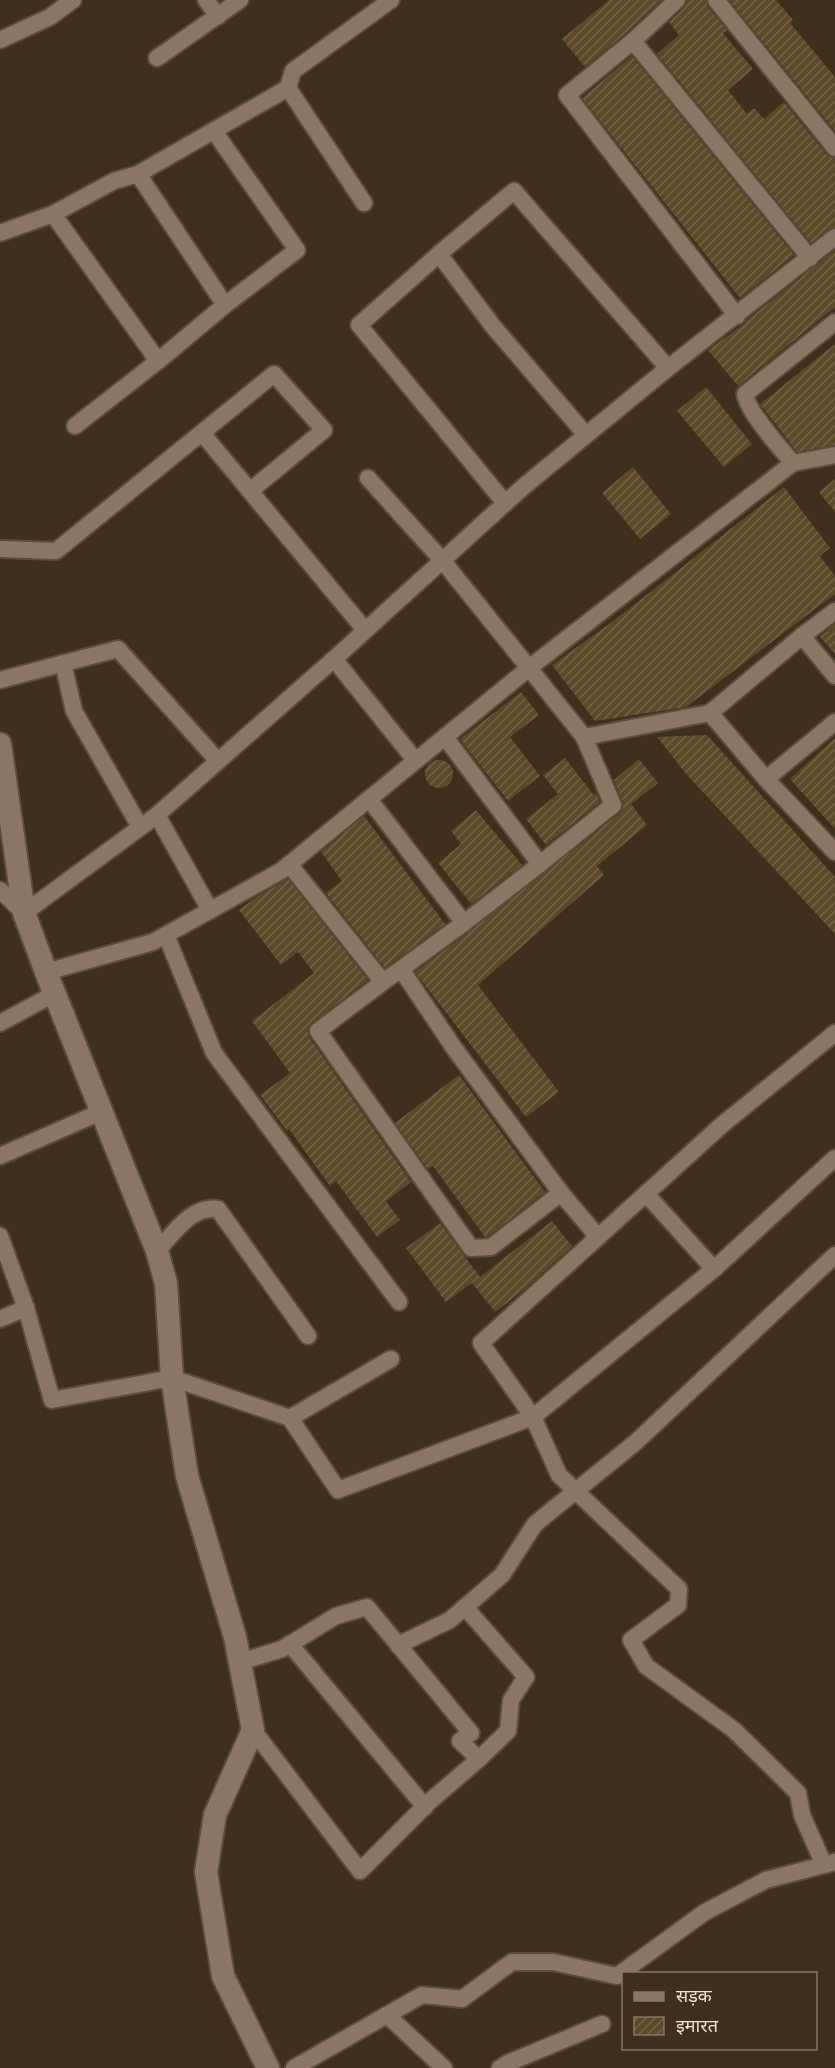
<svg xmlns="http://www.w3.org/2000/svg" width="835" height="2068" font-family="'DejaVu Sans','Noto Sans Devanagari',sans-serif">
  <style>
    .building { fill: url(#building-hatch) }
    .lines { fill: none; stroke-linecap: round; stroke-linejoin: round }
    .street-casing { stroke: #5c4c3d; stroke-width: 20 }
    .secondary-casing { stroke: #5c4c3d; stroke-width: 26 }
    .street { stroke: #8c7663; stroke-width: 16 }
    .secondary { stroke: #8c7663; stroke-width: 22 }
  </style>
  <defs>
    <pattern id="building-hatch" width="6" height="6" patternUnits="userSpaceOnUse" patternTransform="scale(1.5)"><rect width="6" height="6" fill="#5d4827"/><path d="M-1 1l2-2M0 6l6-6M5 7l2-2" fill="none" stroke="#756246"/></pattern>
  </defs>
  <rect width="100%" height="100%" fill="#412f1e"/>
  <g class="building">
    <polygon points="609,0 662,0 626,33 585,67 562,39"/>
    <polygon points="687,0 706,0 708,7 727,30 723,33 753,69 728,90 747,114 754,108 764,119 784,102 827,155 835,158 835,227 829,229 811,243 657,54 679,35 669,22 684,8"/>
    <polygon points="729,0 776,0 793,20 790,23 835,77 835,131"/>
    <polygon points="632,56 794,255 740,298 582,98"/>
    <polygon points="835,250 835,307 738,386 708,350 744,324 747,320"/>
    <polygon points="835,344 835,445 797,452 760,404"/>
    <polygon points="706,387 752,444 724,467 677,411"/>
    <polygon points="633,467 671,514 640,539 602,493"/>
    <polygon points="835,479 835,512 819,492"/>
    <polygon points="784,487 830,548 820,556 835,576 835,594 686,707 595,721 552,665 616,619"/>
    <polygon points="835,624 835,654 820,637"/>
    <polygon points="521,692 539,715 510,737 540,776 508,801 460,739"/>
    <polygon points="707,735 835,877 835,934 687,775 657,737"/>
    <polygon points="835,738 835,829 790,779"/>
    <polygon points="565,758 594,795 596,793 600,802 546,845 526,819 558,794 543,775"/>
    <polygon points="639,759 658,783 631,804 647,825 597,866 604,875 478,985 559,1092 526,1117 415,972 470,931 620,813 623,808 623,802 614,780"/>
    <circle cx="439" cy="774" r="14"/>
    <polygon points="476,810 522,865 471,904 438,863 461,844 451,831"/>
    <polygon points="364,816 445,924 385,968 326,893 342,881 321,852"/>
    <polygon points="288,879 368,980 312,1023 308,1031 309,1037 411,1182 386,1201 400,1220 377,1237 336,1181 330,1186 289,1129 287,1131 260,1095 290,1073 252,1021 314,973 298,952 281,965 239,910 258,896"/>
    <polygon points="459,1075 545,1192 487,1237 485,1237 433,1166 428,1169 395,1123"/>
    <polygon points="552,1221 572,1246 525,1289 495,1312 472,1283"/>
    <polygon points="440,1223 480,1277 446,1302 406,1248"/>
  </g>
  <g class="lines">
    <defs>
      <g id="street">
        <polyline points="206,0 218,16"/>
        <polyline points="677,0 633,41 567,95 737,316"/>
        <polyline points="716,0 835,148"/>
        <polyline points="0,40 50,17 73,0"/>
        <polyline points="633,41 810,258"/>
        <polyline points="157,58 240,0"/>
        <polyline points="288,88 293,71 391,0"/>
        <polyline points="138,174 225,305"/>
        <polyline points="53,214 158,361 225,305 297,250 214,131"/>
        <polyline points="0,233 53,214 114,181 138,174 288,88 364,203"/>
        <polyline points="439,254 492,325 586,435"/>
        <polyline points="75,426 158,361"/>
        <polyline points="202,433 365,630"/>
        <path d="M793,463C781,449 747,411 745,394L835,322"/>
        <polyline points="368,478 442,560 529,668 793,463 835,455"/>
        <polyline points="505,503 359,325 439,254 514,191 668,368"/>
        <polyline points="0,549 56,551 274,374 324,430 250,491"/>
        <polyline points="802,636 835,611"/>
        <polyline points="334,659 415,760"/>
        <polyline points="63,663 74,711 140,827"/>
        <polyline points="0,680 118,649 218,761"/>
        <polyline points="710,713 802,636 835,676"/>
        <polyline points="445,737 540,864 613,805 584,737"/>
        <polyline points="766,779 835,722"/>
        <polyline points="369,799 464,923 540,864"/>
        <polyline points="289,864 383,982 318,1031 471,1248 491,1247 561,1193 598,1237"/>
        <polyline points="0,890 24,913 157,815"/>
        <polyline points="210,910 157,815 334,659 523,487 668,368 835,237"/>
        <polyline points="166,935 214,1053 399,1302"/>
        <polyline points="401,969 464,923"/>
        <polyline points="46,972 153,942 281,871 529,668 584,737 710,713 766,779 835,852"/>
        <polyline points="383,982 401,969 454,1048 561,1193"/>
        <polyline points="0,1023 54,994"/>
        <polyline points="0,1156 101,1112"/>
        <polyline points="646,1194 714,1269"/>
        <polyline points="0,1236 26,1308 52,1400 172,1378 290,1418 338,1490 533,1417 714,1269 835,1158"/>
        <path d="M157,1251C174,1233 192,1205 218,1209L308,1336"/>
        <polyline points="0,1319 26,1308"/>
        <polyline points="290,1418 391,1359"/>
        <polyline points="465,1607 526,1677 511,1700 508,1731 479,1759"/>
        <polyline points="290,1644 425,1807"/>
        <polyline points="398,1645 450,1620 502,1575 535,1524 636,1442 835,1255"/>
        <polyline points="240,1662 282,1649 336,1616 367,1607 471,1733 460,1741 479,1759 429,1802 360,1871 253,1730"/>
        <polyline points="824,1865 802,1815 798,1793 734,1730 646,1666 631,1640 678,1605 679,1589 559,1475 533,1417 481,1343 723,1124 835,1033"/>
        <polyline points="387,2015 444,2068"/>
        <polyline points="294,2068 422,1995 462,1999 512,1962 553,1962 617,1976 705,1912 766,1880 835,1862"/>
        <polyline points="500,2068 508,2063 602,2024"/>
      </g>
      <polyline id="secondary" points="0,744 24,913 46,972 157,1251 166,1283 172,1378 187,1476 235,1637 253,1730 215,1815 206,1872 223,1976 268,2068"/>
    </defs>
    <use href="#street" class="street-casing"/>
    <use href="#secondary" class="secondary-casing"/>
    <use href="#street" class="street"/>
    <use href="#secondary" class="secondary"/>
  </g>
  <rect x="622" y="1972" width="195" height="78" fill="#412f1e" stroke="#877768" stroke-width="1.5"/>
  <rect x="634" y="1992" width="30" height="9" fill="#8c7663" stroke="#877768" stroke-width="1.5"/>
  <text x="676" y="2002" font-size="18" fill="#efe3d8">सड़क</text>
  <rect x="634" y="2017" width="30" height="18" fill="url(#building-hatch)" stroke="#877768" stroke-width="1.5"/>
  <text x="676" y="2032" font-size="18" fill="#efe3d8">इमारत</text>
</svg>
